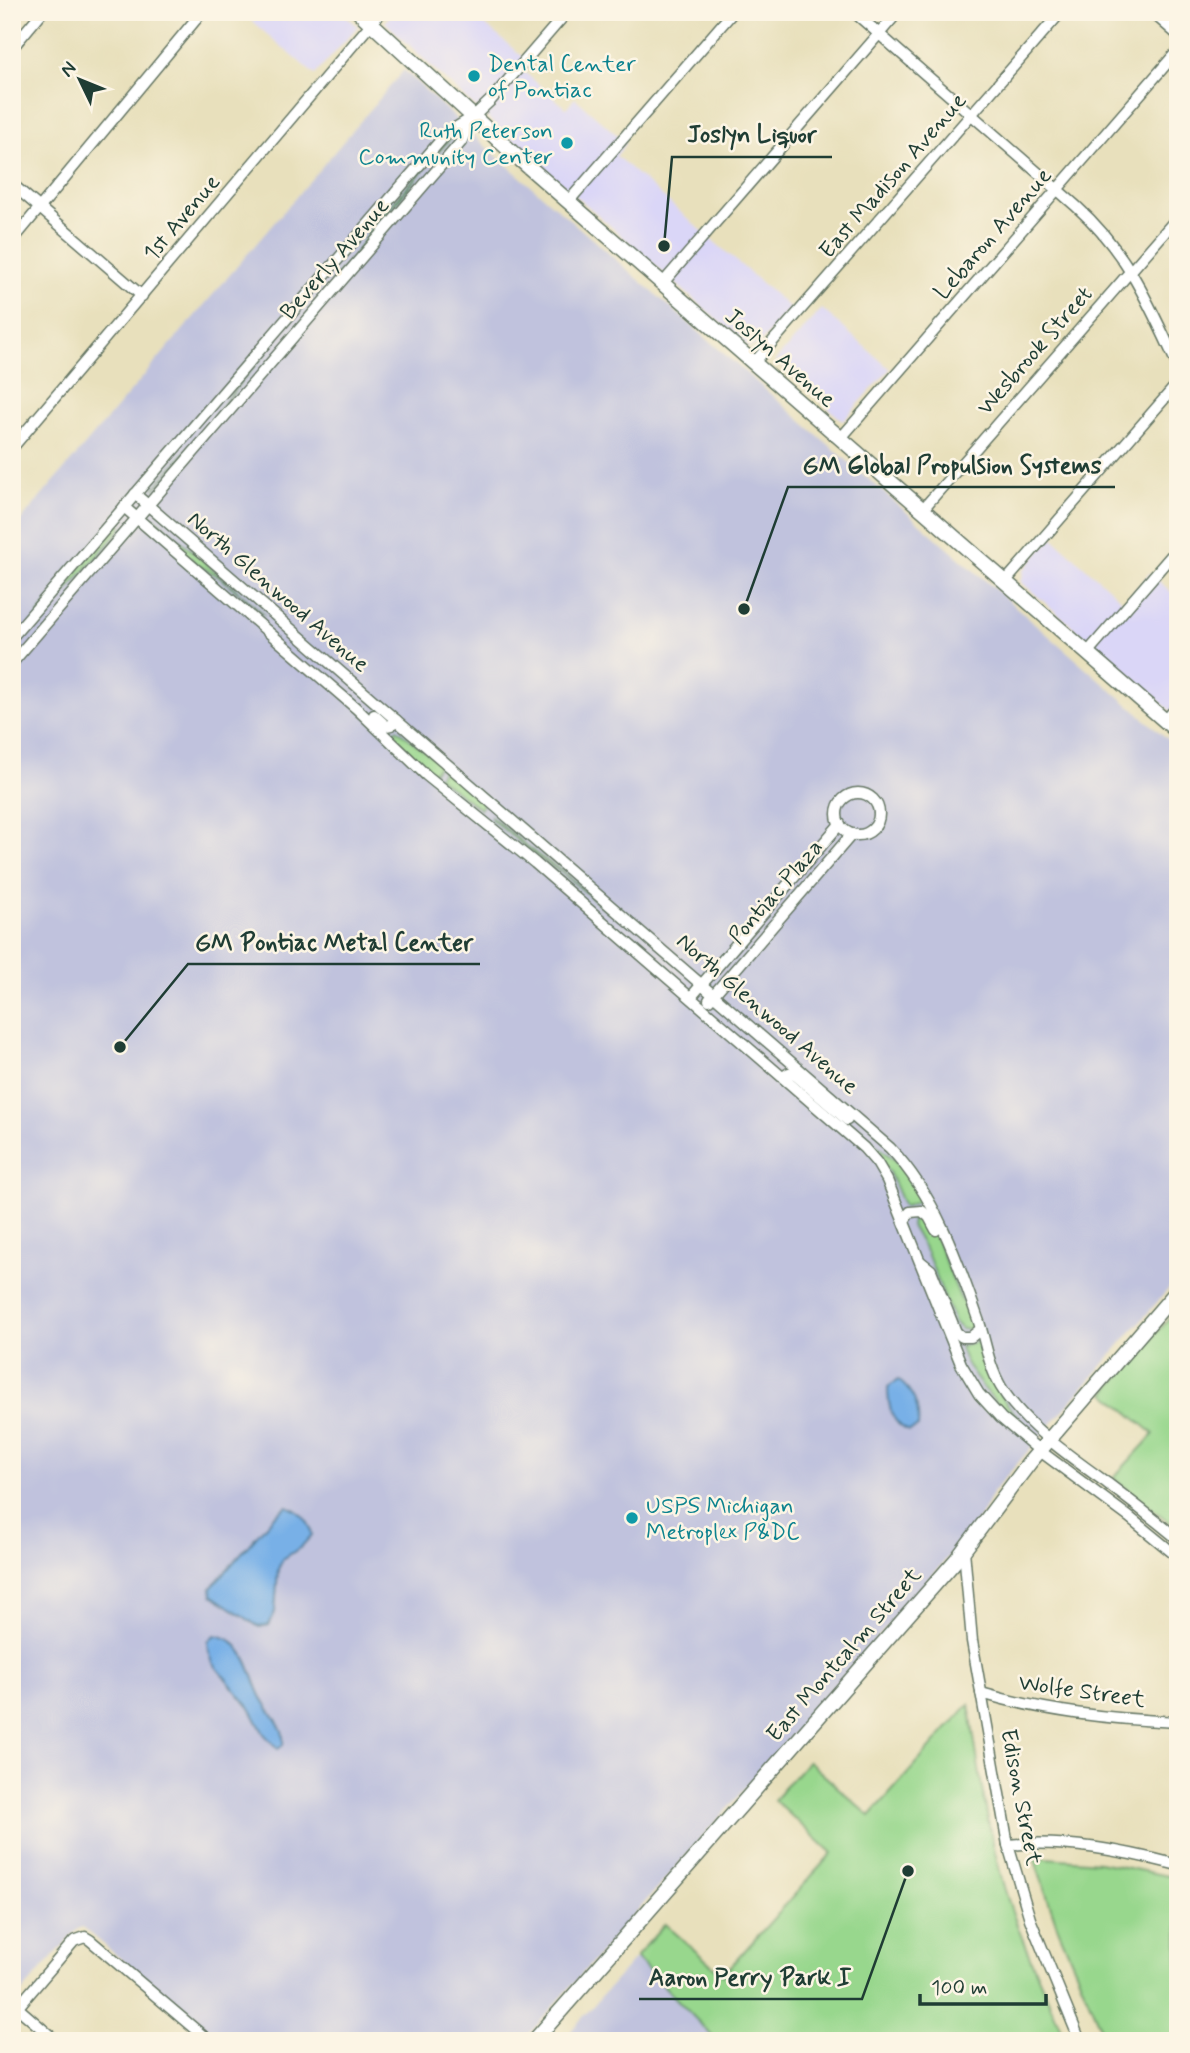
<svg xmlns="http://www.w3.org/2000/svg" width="1190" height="2053" font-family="Mynerve,sans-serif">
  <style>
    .built { fill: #dad6f7 }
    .industrial { fill: #c0c2dd }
    .green { fill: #98d78d; stroke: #5c8a60; stroke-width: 2 }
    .water { fill: #78b0e7; stroke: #4c768e; stroke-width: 2 }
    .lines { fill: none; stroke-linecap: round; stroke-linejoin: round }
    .minor-casing { stroke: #657664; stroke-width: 13 }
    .major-casing { stroke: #657664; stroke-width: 17 }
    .minor { stroke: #fff; stroke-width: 10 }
    .major { stroke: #fff; stroke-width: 14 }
    .culture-dot { fill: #0f9aa8; stroke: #fcf5e5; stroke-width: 2.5 }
    .labels { text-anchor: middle; stroke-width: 5; stroke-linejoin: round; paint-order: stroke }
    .culture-label { font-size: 23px; fill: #0d838f; stroke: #fcf5e5; text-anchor: start }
    .street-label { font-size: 23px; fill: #1f3d34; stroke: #fcf5e5 }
    .leader { fill: none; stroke: #1f3d34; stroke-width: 2.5 }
    .callout-dot { fill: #1f3d34; stroke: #fcf5e5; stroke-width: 2.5 }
    .callout-label { font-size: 24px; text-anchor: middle; font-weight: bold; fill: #1f3d34; stroke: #fcf5e5; stroke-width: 5; stroke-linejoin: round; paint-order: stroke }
  </style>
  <rect width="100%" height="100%" fill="#fcf5e5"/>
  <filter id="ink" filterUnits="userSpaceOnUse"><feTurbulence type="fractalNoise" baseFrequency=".0143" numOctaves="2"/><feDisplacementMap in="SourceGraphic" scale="14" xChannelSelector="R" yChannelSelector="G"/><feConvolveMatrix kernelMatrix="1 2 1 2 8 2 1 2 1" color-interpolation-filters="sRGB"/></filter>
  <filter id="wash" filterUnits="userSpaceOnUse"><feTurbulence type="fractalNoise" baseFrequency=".00686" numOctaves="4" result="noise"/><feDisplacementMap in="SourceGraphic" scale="28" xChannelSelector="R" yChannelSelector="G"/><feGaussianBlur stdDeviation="1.57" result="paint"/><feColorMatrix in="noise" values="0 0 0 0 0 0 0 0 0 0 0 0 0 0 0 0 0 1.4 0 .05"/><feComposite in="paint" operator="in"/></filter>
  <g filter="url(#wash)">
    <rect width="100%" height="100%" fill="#e8e0bc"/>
    <g class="built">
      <polygon points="241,12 341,12 358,26 315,75"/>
      <polygon points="393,12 470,12 530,63 523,71 566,108 575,98 626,143 616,156 790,308 759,344 748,347 457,91 385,22"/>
      <polygon points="822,309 890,369 843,421 775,361"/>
      <polygon points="1052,537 1124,602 1150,573 1178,598 1178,717 1021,582 1024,570"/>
    </g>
    <g class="industrial">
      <polygon points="404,70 486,147 1178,748 1178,1278 1003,1480 993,1492 981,1515 949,1556 523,2041 218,2041 83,1927 77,1929 12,2004 12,531"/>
      <polygon points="636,1957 717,2041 562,2041"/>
    </g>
    <g class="green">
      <polygon points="450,137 451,138 394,205 371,238 333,282 332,281 355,254 372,227"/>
      <polygon points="263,354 264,355 239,384 218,416 154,489 215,417 240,381"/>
      <polygon points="152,519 156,519 265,615 222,579 197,564 152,524"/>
      <polygon points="118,523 121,524 121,529 42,619 38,615"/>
      <polygon points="397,729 441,764 432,773 391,735"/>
      <polygon points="445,768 482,801 483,805 480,809 437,777"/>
      <polygon points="491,816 538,855 564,872 609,912 562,873 537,857 491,819"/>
      <polygon points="794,1076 865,1137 895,1160 922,1200 904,1207 889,1172 872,1148 792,1077"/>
      <polygon points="916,1217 921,1217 931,1226 959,1295 973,1321 973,1326 970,1330 961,1329 954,1322 927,1253 911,1226 912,1220"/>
      <polygon points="1178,1308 1178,1529 1113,1478 1154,1434 1105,1393"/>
      <path d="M979,1341C989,1379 1000,1401 1029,1428L1028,1430C1004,1413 967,1375 960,1347Z"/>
      <path d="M969,1704C978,1765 987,1827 1004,1887C1020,1940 1045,1990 1066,2041H717L636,1957L665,1924L723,1975L832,1853L774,1800L808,1761L870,1816Z"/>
      <polygon points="1034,1857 1099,1862 1178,1878 1178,2041 1106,2041 1057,1926"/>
    </g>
    <g class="water">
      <path d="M898,1380C913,1391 920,1407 918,1427L909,1431C891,1424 888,1405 888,1387Z"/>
      <path d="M287,1506C300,1511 310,1521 312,1535L301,1547L283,1559L278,1569L275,1612L269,1625L259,1627L212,1595L211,1588L273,1517Z"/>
      <path d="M214,1635C224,1636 231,1639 238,1647C250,1661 253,1680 261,1696C267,1708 276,1717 281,1729C284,1734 283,1739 283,1745L278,1749L264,1734L250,1708L213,1663L209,1652L208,1642Z"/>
    </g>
  </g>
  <g filter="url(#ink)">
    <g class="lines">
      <defs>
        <g id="minor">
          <path d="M854,12L1076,206C1128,253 1149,304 1178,366"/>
          <polyline points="1152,12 1177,34 1178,37"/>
          <polyline points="12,48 42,12"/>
          <polyline points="12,184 142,296"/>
          <polyline points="568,202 733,12"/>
          <polyline points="12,241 202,12"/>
          <polyline points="662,284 898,12"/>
          <polyline points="753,364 1061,12"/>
          <polyline points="840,439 1175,54"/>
          <polyline points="12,448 381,12"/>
          <path d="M135,494L890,1148C935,1195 958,1261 979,1322C986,1344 989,1367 1001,1387C1023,1424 1072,1458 1107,1483C1131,1501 1155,1520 1178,1539"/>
          <polyline points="124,507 356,708 426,775 535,863 864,1148 877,1163 887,1180 961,1364 979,1394 1001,1418 1040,1451 1129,1517 1178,1557"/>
          <polyline points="922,510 1178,217"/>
          <polyline points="1005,582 1178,383"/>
          <polyline points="12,637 447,133 473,117 491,100 567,12"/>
          <polyline points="1087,653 1178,548"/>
          <polyline points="12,663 461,142 473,117"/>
          <polyline points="374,715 386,726 391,725 396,720"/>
          <polyline points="1165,721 1178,706"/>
          <circle cx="858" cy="814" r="21"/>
          <polyline points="691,997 840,824"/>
          <polyline points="709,1000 852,834"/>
          <polyline points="783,1077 789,1073 794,1074 847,1120"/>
          <polyline points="904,1221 910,1212 922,1211 929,1217 936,1230"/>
          <polyline points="921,1262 931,1270 956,1332 962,1337 971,1337 981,1329"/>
          <polyline points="964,1550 972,1641 1008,1845 1030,1919 1080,2041"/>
          <path d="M981,1693C1046,1712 1110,1719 1178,1722"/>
          <path d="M1008,1845C1064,1839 1124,1851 1178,1865"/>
          <polyline points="18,2008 56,2041"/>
          <polyline points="12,2014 74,1941 85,1937 90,1940 209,2041"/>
        </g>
        <g id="major">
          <polyline points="359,12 515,155 1178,732"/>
          <polyline points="534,2041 957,1559 1030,1462 1178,1290"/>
        </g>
      </defs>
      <use href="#minor" class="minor-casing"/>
      <use href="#major" class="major-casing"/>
      <use href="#minor" class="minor"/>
      <use href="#major" class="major"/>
    </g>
  </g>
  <g class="culture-dot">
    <circle cx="474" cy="76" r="7"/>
    <circle cx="567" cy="143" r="7"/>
    <circle cx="632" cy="1518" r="7"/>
  </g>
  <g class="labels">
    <g class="culture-label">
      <text x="488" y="71">Dental Center<tspan x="488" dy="26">of Pontiac</tspan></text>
      <text x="553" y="138" text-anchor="end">Ruth Peterson<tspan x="553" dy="26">Community Center</tspan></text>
      <text x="646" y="1513">USPS Michigan<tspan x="646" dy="26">Metroplex P&amp;DC</tspan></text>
    </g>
    <g class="street-label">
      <text transform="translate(892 175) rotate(-49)" y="8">East Madison Avenue</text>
      <text transform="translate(181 217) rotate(-50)" y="8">1st Avenue</text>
      <text transform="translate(992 233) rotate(-49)" y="8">Lebaron Avenue</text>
      <text transform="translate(334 258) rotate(-49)" y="8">Beverly Avenue</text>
      <text transform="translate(1034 350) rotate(-49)" y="8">Wesbrook Street</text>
      <text transform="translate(781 357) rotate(41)" y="8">Joslyn Avenue</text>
      <text transform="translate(279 591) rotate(41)" y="8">North Glenwood Avenue</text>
      <text transform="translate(775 891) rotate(-49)" y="8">Pontiac Plaza</text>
      <text transform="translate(768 1013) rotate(41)" y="8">North Glenwood Avenue</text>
      <text transform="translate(843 1654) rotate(-49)" y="8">East Montcalm Street</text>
      <text transform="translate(1082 1690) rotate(8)" y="8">Wolfe Street</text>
      <text transform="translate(1022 1797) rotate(79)" y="8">Edison Street</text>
    </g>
  </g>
  <path class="leader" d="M664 246L672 157H832M744 609L788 487H1115M120 1047L188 964H480M908 1871L862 1999H639"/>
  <g class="callout-dot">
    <circle cx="664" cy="246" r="7"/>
    <circle cx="744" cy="609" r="7"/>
    <circle cx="120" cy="1047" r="7"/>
    <circle cx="908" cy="1871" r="7"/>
  </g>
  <g class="callout-label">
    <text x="752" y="142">Joslyn Liquor</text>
    <text x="952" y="473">GM Global Propulsion Systems</text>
    <text x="334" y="950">GM Pontiac Metal Center</text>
    <text x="750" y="1985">Aaron Perry Park I</text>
  </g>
  <rect width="1190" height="2053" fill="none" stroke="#fcf5e5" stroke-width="42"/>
  <g transform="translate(80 80) rotate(313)" stroke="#fcf5e5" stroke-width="5" paint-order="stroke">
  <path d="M0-5L12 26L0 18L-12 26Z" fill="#1f3d34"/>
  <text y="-10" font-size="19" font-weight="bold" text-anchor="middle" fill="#1f3d34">N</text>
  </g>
  <path d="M920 1994v10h126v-10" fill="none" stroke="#1f3d34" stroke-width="3.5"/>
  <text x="931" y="1994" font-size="21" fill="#1f3d34" stroke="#fcf5e5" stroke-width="5" paint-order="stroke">100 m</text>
</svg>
